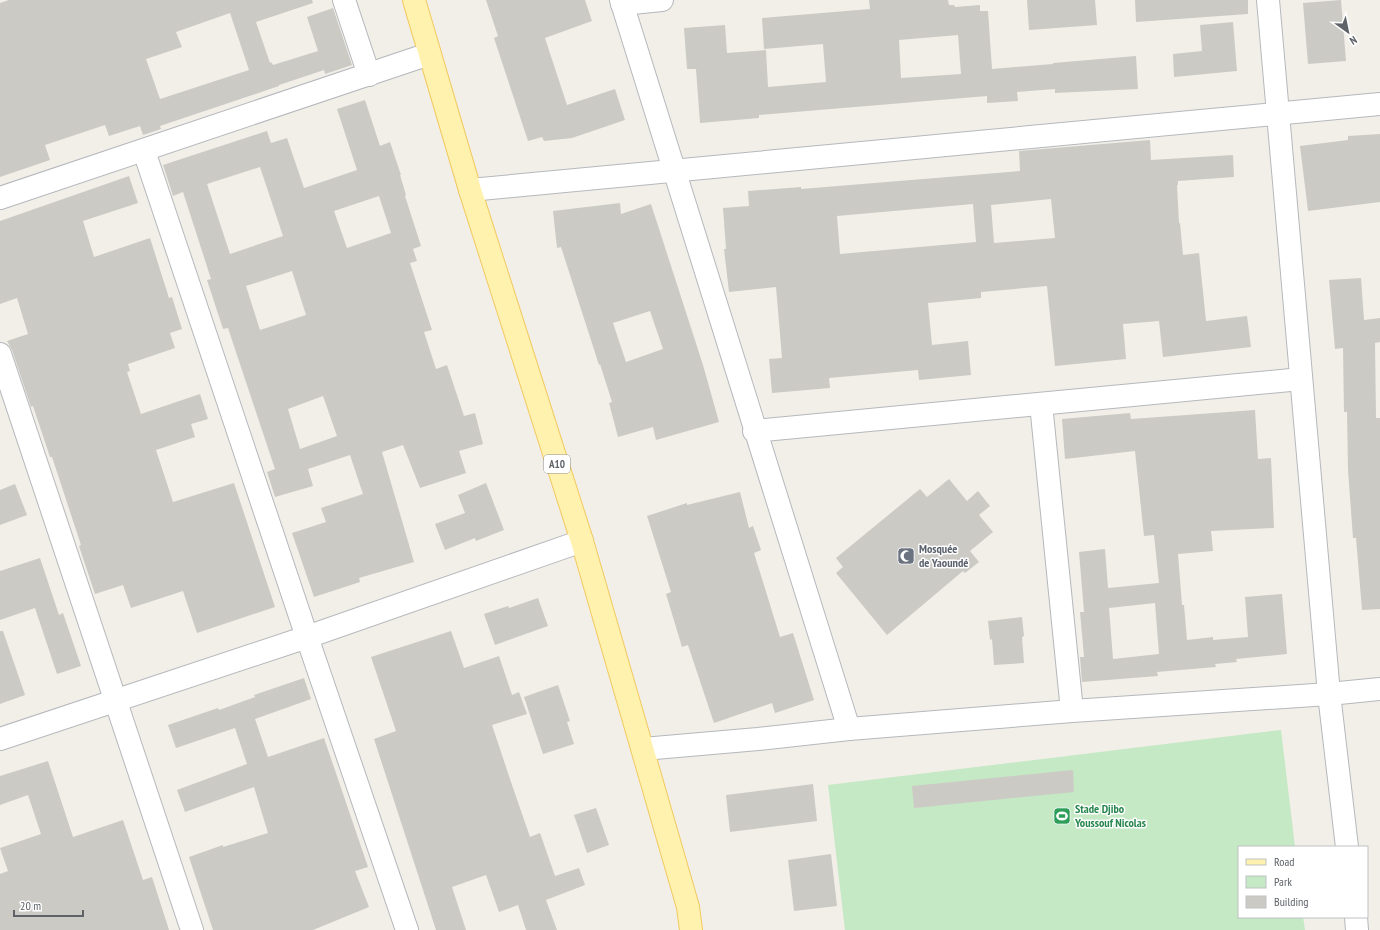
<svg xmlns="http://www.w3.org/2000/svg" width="1380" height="930" font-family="'PT Sans Narrow',sans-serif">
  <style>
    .green { fill: #c5e8c5 }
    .building { fill: #cccac5; fill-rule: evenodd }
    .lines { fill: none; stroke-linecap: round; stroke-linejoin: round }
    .street-casing { stroke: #b5b8bc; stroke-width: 24 }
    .primary-casing { stroke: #f2c960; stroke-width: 24 }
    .street { stroke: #fff; stroke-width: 22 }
    .primary { stroke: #fff2af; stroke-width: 22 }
    .labels { text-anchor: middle; stroke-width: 3; stroke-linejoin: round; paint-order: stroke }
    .shield { fill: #fff; stroke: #8f9295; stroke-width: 1 }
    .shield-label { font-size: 11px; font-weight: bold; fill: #5f6368 }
    .worship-label { font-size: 12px; font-weight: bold; fill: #5b616d; stroke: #fff; text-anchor: start }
    .leisure-label { font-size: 12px; font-weight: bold; fill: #27864d; stroke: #fff; text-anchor: start }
  </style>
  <rect width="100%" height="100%" fill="#f1efe8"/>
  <polygon class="green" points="1281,730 1295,847 1239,847 1239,917 1303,917 1305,930 845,930 828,785"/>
  <g class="building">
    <path d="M9,0H312L313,3L256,22L270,63L271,62L273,65L318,51L307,17L333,8L352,65L325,74L324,70L279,85V86L160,126L161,129L143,135L140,126L109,136L105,125L45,145L50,160L0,177V3ZM230,13L249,70L160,99L146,59L182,47L176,32Z"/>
    <polygon points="486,0 585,0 592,21 545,38 567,105 615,89 625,120 572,138 544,141 542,137 528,141 494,38 498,36"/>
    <path d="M869,0H948L949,5H954L955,7L980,5V11H988L992,69L1053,64V63L1136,56L1138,89L1055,93V89L1017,92L1018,101L987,103V96L759,115V118L700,123L696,69H687L684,28L725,25L727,53L766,50L768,87L826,82L823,44L764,49L762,18L870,9ZM958,35L961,74L901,78L899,40Z"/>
    <polygon points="1027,0 1095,0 1097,25 1029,30"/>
    <polygon points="1135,0 1248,0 1248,14 1136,22"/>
    <polygon points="1341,0 1346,61 1308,64 1303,3"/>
    <polygon points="1233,22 1237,71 1174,77 1173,54 1202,51 1200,25"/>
    <path d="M365,100L380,146L390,142L401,175H400L406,195L405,196L421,246L413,249L417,261L410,263L432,330L424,332L436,369L447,365L464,416L475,413L483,444L459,451L466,473L420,488L403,445L382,452L414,562L359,578L360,582L314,597L292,533L326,522L321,508L363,494L350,455L308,469L313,486L275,497L267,472L275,469L228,328L223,329L207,280L211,279L183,192L173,196L163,165L267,131L271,143L287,138L304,188L357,170L337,109ZM260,167L283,236L230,254L207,184ZM379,196L391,233L347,248L334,211ZM292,271L306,315L260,330L246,286ZM323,396L337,436L300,449L288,409Z"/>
    <polygon points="1380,134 1380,202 1308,211 1300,146 1348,140 1348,136"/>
    <path d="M1150,140L1151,160L1233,155L1234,177L1178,181V185H1177L1179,223H1180L1183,255L1199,253L1206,321L1247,316L1251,347L1163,357L1159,321L1123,324L1126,359L1055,366L1047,286L981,292V298L928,303L932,345L968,341L971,375L919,380L918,370L829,378L830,388L772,393L769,359L782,358L776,287L729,292L724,249H726L723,208L749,206L748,191L801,187V189L1020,171L1019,151ZM1051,199L1055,238L994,243L991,205ZM973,204L976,242L840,254L837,216Z"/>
    <polygon points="129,176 138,203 83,221 94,257 150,238 169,298 172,297 182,329 170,333 175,348 128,364 130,371 127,372 141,414 200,394 208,419 191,424 195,437 156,450 173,502 234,483 275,607 197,633 183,591 131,608 123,585 95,594 79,546 81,545 52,457 50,457 33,406 31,407 12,350 7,341 28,334 17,298 0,304 0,221"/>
    <path d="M620,203L621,214L651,204L703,365L719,422L656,440L653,427L618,437L609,403L612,402L600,364L599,365L561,247L557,248L553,211ZM650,311L663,349L626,362L613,323Z"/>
    <polygon points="1361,278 1364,320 1380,318 1380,342 1375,343 1376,418 1380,418 1380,609 1362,610 1356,538 1353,538 1348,470 1347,412 1344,412 1343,348 1335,349 1329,280"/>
    <path d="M1255,410L1258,459L1271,458L1274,528L1211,531L1213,551L1178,554L1182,605H1184L1187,640L1213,637V640L1248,637L1245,597L1282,594L1287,654L1236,659L1237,662L1215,664L1216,667L1157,672L1158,676L1082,682L1080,657H1084L1080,612H1084L1079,552L1105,549L1108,588L1159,583L1154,535L1144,536L1135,451L1065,459L1062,419L1130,413L1131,419ZM1155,603L1159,654L1113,659L1109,608Z"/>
    <polygon points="949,479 967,501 978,491 990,506 979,515 993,532 970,551 979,562 965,573 963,571 887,635 836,573 843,567 836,558 920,489 927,497"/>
    <polygon points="486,483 504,530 476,541 475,538 445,550 435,524 465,513 458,495"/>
    <polygon points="15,484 27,515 0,525 0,490"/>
    <polygon points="740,492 749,528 753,526 761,550 754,553 780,637 793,633 814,700 775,713 772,703 714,723 688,645 682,647 666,594 671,592 647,516 687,503 687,505"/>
    <polygon points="40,558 59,615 63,613 81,666 57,674 35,608 0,620 0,571"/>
    <polygon points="538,598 548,626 495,645 484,614 508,606 509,608"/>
    <polygon points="1022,617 1024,636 1022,637 1024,663 994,665 992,639 990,640 988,621"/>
    <polygon points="0,631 3,631 25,695 0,704"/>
    <polygon points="451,631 464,668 499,656 512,695 519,692 527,714 492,725 511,782 530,837 540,833 555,876 579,868 585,885 546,900 557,930 526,930 518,905 499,912 486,875 452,887 466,930 436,930 374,739 396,731 371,657"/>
    <polygon points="304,678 311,699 255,719 268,757 324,738 368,867 355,871 369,907 313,930 213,930 189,857 223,845 223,847 268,833 254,787 185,812 177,790 247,764 235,728 176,748 168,725 218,708 219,710 255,697 254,695"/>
    <polygon points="558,685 570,721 567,722 574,744 543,754 524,697"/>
    <polygon points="48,761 73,837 123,820 143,880 152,877 169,930 0,930 0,874 8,871 0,848 41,834 28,795 0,805 0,776"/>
    <polygon points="1073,770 1074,792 914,808 912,786"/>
    <polygon points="813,784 817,821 730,832 726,795"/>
    <polygon points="596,808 609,845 587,853 574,815"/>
    <polygon points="831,854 837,906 794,911 788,860"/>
  </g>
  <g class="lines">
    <defs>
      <g id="street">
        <polyline points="344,0 369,75"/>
        <polyline points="621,0 849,729"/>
        <polyline points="1268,0 1329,694 1347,847"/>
        <polyline points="622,4 662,0"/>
        <polyline points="144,151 307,637 407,930"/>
        <polyline points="470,190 1380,104"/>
        <polyline points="0,198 429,54"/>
        <polyline points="0,354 192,930"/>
        <polyline points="1041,404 1072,711"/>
        <polyline points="754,431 1301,379"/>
        <polyline points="0,739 307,637 582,541"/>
        <polyline points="643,749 758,739 849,729 1072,711 1329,694 1380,689"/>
        <polyline points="1356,917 1357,930"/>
      </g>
      <polyline id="primary" points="414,0 470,190 582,541 688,907 691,930"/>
    </defs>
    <use href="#street" class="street-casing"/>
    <use href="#primary" class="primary-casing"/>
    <use href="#street" class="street"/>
    <use href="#primary" class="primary"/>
  </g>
  <defs>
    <symbol id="mosque-square" viewBox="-11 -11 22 22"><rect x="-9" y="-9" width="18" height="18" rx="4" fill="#6b7280" stroke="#fff"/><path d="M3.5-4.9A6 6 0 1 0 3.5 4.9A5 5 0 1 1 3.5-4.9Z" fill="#fff"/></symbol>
    <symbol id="stadium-square" viewBox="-11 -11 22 22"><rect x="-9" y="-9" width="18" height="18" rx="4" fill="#2e9e5b" stroke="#fff"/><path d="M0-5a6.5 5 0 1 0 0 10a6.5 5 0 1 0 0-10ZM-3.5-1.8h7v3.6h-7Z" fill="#fff"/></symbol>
  </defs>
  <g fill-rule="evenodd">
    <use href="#mosque-square" x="896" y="546" width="20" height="20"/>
    <use href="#stadium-square" x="1052" y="806" width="20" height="20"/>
  </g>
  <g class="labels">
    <rect class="shield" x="544" y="455" width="26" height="18" rx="3"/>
    <g class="shield-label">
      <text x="557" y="468">A10</text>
    </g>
    <g class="worship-label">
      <text x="919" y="553">Mosquée<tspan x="919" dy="14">de Yaoundé</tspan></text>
    </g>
    <g class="leisure-label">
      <text x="1075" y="813">Stade Djibo<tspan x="1075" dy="14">Youssouf Nicolas</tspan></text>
    </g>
  </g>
  <rect x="1238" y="846" width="130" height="72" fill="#ffffff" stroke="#bfc1c3"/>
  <rect x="1246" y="859" width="20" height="6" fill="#fff2af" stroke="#bfc1c3"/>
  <text x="1274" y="866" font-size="12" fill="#5f6368">Road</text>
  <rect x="1246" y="876" width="20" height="12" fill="#c5e8c5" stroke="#bfc1c3"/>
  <text x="1274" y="886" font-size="12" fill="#5f6368">Park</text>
  <rect x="1246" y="896" width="20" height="12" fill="#cccac5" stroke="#bfc1c3"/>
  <text x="1274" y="906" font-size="12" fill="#5f6368">Building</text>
  <g transform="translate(1348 32) rotate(147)" stroke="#ffffff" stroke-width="3" paint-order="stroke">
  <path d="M0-3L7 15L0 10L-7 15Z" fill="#5f6368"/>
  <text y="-6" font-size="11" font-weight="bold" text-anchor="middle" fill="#5f6368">N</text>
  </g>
  <path d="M14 910v6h69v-6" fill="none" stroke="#5f6368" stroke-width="2"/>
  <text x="20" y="910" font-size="12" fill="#5f6368" stroke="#ffffff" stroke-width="3" paint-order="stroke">20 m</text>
</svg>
